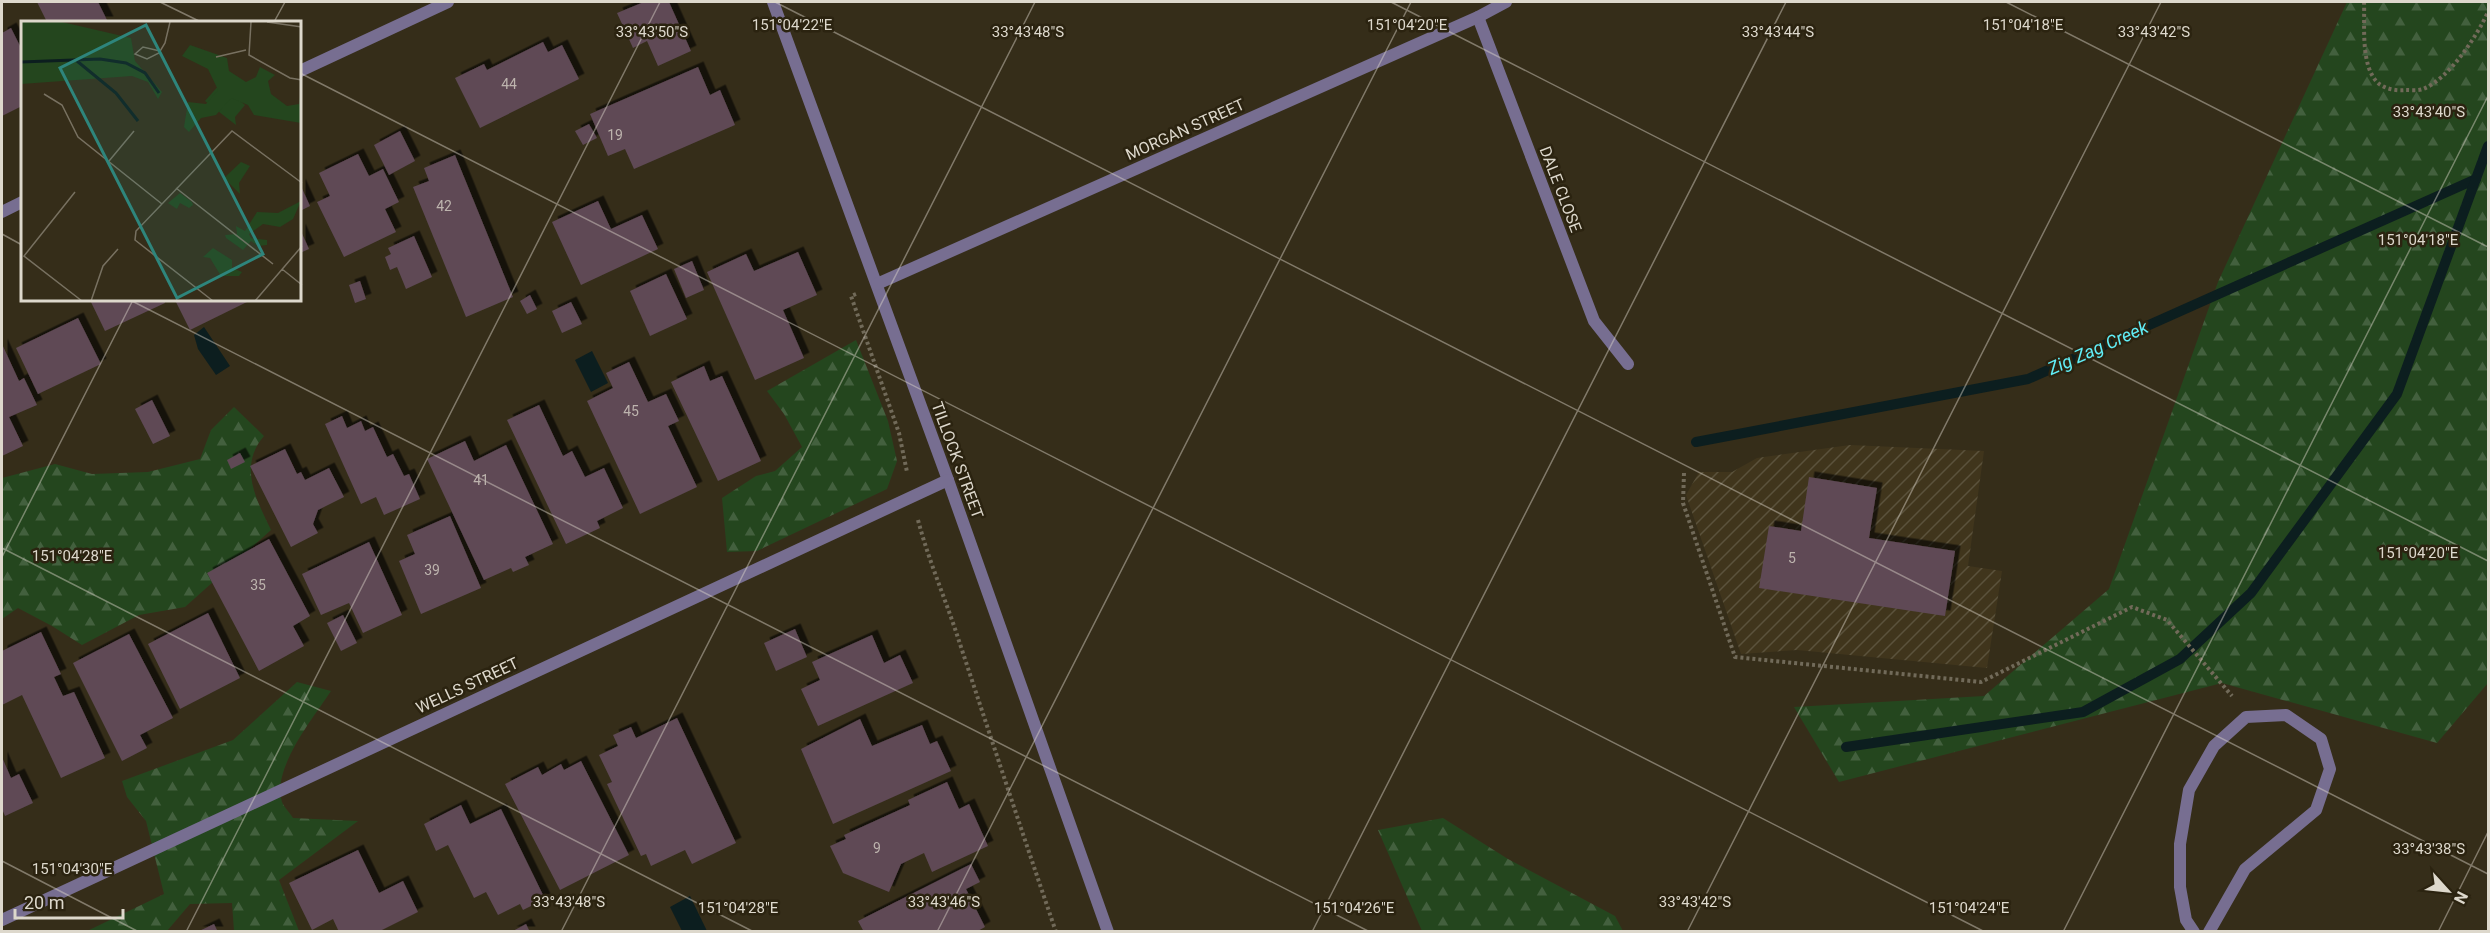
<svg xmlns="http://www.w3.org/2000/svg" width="2490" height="933" font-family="Roboto,sans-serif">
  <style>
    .industrial { fill: url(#industrial-furrows) }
    .forest { fill: url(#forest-firs) }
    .water { fill: #0c1e1f }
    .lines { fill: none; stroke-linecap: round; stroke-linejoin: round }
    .stream { stroke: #0c1e1f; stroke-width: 10 }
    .building { fill: #5e4955; filter: url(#shadow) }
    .path { stroke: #716a59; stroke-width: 4; stroke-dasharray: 3 3; stroke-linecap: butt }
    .minor { stroke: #776e91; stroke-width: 12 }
    .ticks { fill: none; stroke: #ddd8cc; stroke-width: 1.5; stroke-opacity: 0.45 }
    .labels { text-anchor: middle; stroke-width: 5; stroke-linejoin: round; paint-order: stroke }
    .number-label { font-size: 14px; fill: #bdb4ae }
    .street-label { font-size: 16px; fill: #ddd8cc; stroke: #2b2310 }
    .water-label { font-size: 18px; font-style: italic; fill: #61eef7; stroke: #2b2310 }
    .inset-river { fill: none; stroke: #0c1e1f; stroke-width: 3 }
    .inset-road { fill: none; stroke: #787161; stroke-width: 1.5 }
    .view { fill: #2e857c; fill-opacity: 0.15; stroke: #2e857c; stroke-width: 3 }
    .inset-edge { fill: none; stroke: #ddd8cc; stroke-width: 3 }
    .ticks-label { font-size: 15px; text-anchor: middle; fill: #ddd8cc; stroke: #2b2310; stroke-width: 5; stroke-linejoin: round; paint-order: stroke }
  </style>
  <defs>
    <pattern id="industrial-furrows" width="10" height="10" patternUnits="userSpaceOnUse" patternTransform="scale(1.5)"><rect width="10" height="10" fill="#40351c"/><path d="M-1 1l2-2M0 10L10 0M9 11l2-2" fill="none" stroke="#5b523c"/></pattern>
    <pattern id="forest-firs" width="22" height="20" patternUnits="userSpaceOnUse" patternTransform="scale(1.5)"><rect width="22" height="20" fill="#24461e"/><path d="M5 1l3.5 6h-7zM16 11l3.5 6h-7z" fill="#43603e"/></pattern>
    <filter id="shadow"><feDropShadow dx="5.5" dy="-5.5" stdDeviation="0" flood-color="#0009"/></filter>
  </defs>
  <rect width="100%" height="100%" fill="#352d19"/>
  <polygon class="industrial" points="1850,445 1984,451 1968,566 2002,571 1987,668 1797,650 1741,654 1686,495 1699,472 1732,472 1757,458"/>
  <g class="forest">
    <polygon points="2347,2 2488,2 2488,683 2437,743 2222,683 1839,782 1794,707 1984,696 2109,589 2218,282"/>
    <polygon points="856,340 888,421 897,461 887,489 757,551 727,552 722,498 756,476 775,471 802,447 784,414 767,391"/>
    <path d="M234,407L264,436C238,466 256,499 271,530L185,607L139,615L82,645L52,626L18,608L2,619V478L55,464L92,474L148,472L200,459L211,430Z"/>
    <path d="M297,682L331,691C314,717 271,769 282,802C284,807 290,813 293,818L358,821L279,880L299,931H234L232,903L190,904L167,931L85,932L164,894L146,821L127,797L122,781L233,740Z"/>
    <polygon points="1443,818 1508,859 1615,916 1623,931 1422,931 1378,830"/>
  </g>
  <g class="water">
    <polygon points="204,327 230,366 216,375 198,349 194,335"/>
    <polygon points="592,351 608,383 591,392 575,360"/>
    <polygon points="690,896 707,931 682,931 670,907"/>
  </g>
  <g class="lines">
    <g class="stream">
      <polyline points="1696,442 2028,379 2476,179"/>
      <polyline points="1846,747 2083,712 2180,659 2251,593 2397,394 2488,146"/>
    </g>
  </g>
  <g class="building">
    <polygon points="37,2 98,2 108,22 47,22"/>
    <polygon points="644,2 669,2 691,51 658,66 647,41 633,48 617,13"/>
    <polygon points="11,28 22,50 22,106 2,116 2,33"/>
    <polygon points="543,42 548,52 562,45 579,79 480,128 455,78 484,64 487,70"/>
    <polygon points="698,67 710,95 720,90 735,125 634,169 625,149 608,156 590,114"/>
    <polygon points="589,124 597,138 583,145 575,131"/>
    <polygon points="400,131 415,161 389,175 374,145"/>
    <polygon points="358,154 369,176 383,169 399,202 385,209 396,232 344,257 317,202 330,196 319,173"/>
    <polygon points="455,155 513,297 466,317 413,187 429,181 424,168"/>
    <polygon points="300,184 310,206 300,211"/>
    <polygon points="598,201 611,229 642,215 658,249 581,285 552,222"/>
    <polygon points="300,229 309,249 300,253"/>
    <polygon points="414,236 432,277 406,289 397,267 390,270 385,257 391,254 388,248"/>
    <polygon points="798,252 817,295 783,310 804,358 755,380 707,272 746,254 754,271"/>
    <polygon points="692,261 704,290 686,298 674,269"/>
    <polygon points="666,274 687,319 650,336 630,291"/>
    <polygon points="360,281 366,299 355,303 349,285"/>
    <polygon points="530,295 537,309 527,314 520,301"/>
    <polygon points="90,300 164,300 165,303 105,331"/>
    <polygon points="175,300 251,300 190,330"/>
    <polygon points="571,302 582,324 562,333 552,311"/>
    <polygon points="78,318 101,364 38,394 16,348"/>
    <polygon points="2,344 19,381 24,378 37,405 9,417 23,446 2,456"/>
    <polygon points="629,362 648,402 666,394 679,421 668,426 697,487 640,514 587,401 613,388 606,373"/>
    <polygon points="704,366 710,381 722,376 761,461 718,481 671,382"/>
    <polygon points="152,400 170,436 153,444 135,409"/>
    <polygon points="539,405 563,456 572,451 585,477 604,468 623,508 597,521 600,528 566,544 507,420"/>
    <polygon points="342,416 347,428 361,421 365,431 373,427 387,457 393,454 404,476 409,474 420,499 384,515 376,497 361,504 325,424"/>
    <polygon points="465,441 474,461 506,445 553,544 525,557 529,565 513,572 511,568 484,580 427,459"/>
    <polygon points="285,449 297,474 301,472 305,480 329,468 344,497 318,510 313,524 318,533 291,547 250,466"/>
    <polygon points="240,453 245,462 231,469 227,460"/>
    <polygon points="1809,477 1877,488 1869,538 1955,551 1945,616 1759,588 1769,526 1801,531"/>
    <polygon points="450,516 481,588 421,614 399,561 415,554 407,535"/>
    <polygon points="269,539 310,616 293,626 304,646 259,671 207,573"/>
    <polygon points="369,542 402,615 363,633 349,603 321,615 302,574"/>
    <polygon points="208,613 240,678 180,709 148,644"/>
    <polygon points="343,615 357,643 341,651 327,623"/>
    <polygon points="795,629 807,657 776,671 764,643"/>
    <polygon points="41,632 61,674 54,677 63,696 74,692 105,758 61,778 22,695 2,705 2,651"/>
    <polygon points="129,634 173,718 140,735 147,748 122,761 73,663"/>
    <polygon points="872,635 884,663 900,655 913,683 818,726 801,689 820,680 812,662"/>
    <polygon points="677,718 736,843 692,864 685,850 651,866 646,854 641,856 607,784 612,782 599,755 618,746 613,735 631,727 636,738"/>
    <polygon points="860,719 872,746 922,725 930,744 937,741 951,771 833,824 801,749"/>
    <polygon points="2,757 11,778 19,774 33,803 5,816 2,809"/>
    <polygon points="581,761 629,855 560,890 505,784 538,767 542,775 561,764 564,770"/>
    <polygon points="947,782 959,809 969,804 988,846 932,872 924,853 901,864 889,892 843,873 830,846 846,839 844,835 910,805 908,800"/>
    <polygon points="461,805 470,824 501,809 545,899 523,910 520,904 498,915 486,892 474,898 448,845 436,851 424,824"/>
    <polygon points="358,850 379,893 403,881 418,912 378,932 339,932 333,919 312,930 289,883"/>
    <polygon points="971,864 980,882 966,889 985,927 976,932 864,932 858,921"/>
    <polygon points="214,924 218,932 197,932"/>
    <polygon points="526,924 530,932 511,932"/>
  </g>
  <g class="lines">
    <g class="path">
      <path d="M2364,2C2365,24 2360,66 2378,83C2385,89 2396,91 2405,90C2410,90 2418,91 2423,89C2449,79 2477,36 2488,12"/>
      <polyline points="856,294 851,296 899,433 907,472"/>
      <polyline points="1684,473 1683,503 1735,657 1981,682 2132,607 2167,620 2232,696"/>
      <path d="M918,520C929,562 946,600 959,641C991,738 1023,835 1056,932"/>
    </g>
    <g class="minor">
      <polyline points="773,2 948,480 1108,932"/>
      <polyline points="1478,17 1594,321 1628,364"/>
      <polyline points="300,71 448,2"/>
      <polyline points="2,212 22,202"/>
      <polyline points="877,284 1478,17 1506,2"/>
      <polyline points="2,920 948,480"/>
      <polyline points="2194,932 2186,920 2180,887 2180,844 2189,790 2214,746 2246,717 2286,715 2321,739 2330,769 2316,810 2245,869 2209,932"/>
    </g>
  </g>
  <path class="ticks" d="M160,2L201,22M775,2L2488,874M1391,2L2488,561M2006,2L2488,247M274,22L285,2M300,73L1985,932M2,234L22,245M130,300L1370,932M2,548L754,932M2,557L133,300M2,861L139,932M186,932L660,2M561,932L1035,2M937,932L1411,2M1312,932L1786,2M1687,932L2161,2M2063,932L2488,96M2438,932L2488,832"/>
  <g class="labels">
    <g class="number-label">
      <text x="509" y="89">44</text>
      <text x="615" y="140">19</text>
      <text x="444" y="211">42</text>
      <text x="631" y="416">45</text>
      <text x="481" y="485">41</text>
      <text x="1792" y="563">5</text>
      <text x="432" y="575">39</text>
      <text x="258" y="590">35</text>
      <text x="877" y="853">9</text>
    </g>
    <g class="street-label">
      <text transform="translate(1185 129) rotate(-24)" y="6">MORGAN STREET</text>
      <text transform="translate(1561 189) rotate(69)" y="6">DALE CLOSE</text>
      <text transform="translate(958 460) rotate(70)" y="6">TILLOCK STREET</text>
      <text transform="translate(467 685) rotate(-25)" y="6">WELLS STREET</text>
    </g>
    <g class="water-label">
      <text transform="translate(2098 348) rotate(-24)" y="6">Zig Zag Creek</text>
    </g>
  </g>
  <g transform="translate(21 21)">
    <rect width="280" height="280" fill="#352d19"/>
    <path d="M199,63L224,84L214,96L215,104L184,80Z" fill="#24461e"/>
    <path d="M0,1H41L110,17L114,40L141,71L137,78L127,61L111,55L0,63ZM169,24L206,37L208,50L225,61L235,56L239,46L254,54L247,60L250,73L266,85L278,83L280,68V102L233,94L227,84L210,77L195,94L180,97L168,111L163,106L167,81L185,83L197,69L187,48L161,35ZM220,141L229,145L218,162L219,173L203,157ZM159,172L171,181L172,184L168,187L159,182L156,188L147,182ZM280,180L272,198L259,206L242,203L228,213L230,217L246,219V224L237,225L230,220L222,229L205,217L204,214L216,213L215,205L224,210L236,191L257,192ZM192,227L211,239V247L221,251L218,255H200L189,237L182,236Z" fill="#24461e"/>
    <path class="inset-river" d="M56,40L95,72L117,100M0,41L79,38L105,42L124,52L138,72"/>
    <path class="inset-road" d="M230,1L228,34L269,57L281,59M246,1L281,6M139,30L122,26L114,33L126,38L138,32L144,22L149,1M195,36L225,29M23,73L41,84L57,116L141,183M88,140L113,110M155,167L252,243M54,171L3,235L61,280M261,248L281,264M70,280L82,245L97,228M192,280L114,219L115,210L211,110L281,162M234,280L281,225"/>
    <path class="view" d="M125,4L242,233L156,277L39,47Z"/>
    <rect width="280" height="280" class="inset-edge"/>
  </g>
  <g class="ticks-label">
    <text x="792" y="30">151°04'22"E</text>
    <text x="1407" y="30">151°04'20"E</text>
    <text x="2023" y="30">151°04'18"E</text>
    <text x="652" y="37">33°43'50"S</text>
    <text x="1028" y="37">33°43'48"S</text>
    <text x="1778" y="37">33°43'44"S</text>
    <text x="2154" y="37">33°43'42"S</text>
    <text x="2429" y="117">33°43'40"S</text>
    <text x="2418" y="245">151°04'18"E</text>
    <text x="2418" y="558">151°04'20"E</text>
    <text x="72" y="561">151°04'28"E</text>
    <text x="2429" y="854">33°43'38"S</text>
    <text x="72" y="874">151°04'30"E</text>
    <text x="569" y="907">33°43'48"S</text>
    <text x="944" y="907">33°43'46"S</text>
    <text x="1695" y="907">33°43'42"S</text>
    <text x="738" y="913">151°04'28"E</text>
    <text x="1354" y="913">151°04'26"E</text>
    <text x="1969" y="913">151°04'24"E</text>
  </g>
  <rect width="2490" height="933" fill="none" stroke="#ddd8cc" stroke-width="6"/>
  <g transform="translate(2448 891) rotate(117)" stroke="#2b2310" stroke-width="4.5" paint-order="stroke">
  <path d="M0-4.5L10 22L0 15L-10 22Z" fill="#ddd8cc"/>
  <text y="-9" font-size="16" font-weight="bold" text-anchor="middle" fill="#ddd8cc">N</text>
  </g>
  <path d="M15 909v9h108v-9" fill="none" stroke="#ddd8cc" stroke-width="3"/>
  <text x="24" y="909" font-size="18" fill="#ddd8cc" stroke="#2b2310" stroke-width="4.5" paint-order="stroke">20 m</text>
</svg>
